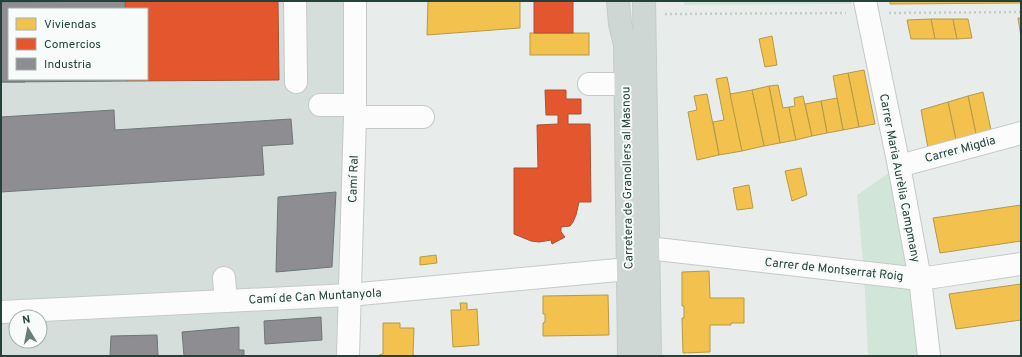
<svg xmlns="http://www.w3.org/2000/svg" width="1022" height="357" font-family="Overpass,sans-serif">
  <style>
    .built { fill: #d6dedb; fill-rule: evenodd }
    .green { fill: #d1e6d8 }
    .homes { fill: #f2c14e; stroke: #b49b48 }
    .shops { fill: #e4572e; stroke: #aa5132 }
    .industry { fill: #8d8d92; stroke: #6e7678 }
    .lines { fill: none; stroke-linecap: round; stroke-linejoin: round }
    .minor-casing { stroke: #c5cac8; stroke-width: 24 }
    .major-casing { stroke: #c3ccc9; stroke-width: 24 }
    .path { stroke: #c3ccca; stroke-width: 2.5; stroke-dasharray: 2 3; stroke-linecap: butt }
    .minor { stroke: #fcfcfc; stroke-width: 22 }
    .major { stroke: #cfd7d5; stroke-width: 22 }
    .labels { text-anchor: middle; stroke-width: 4; stroke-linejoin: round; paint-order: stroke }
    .street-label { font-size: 12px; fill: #24423a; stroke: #f7fbf9 }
  </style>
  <rect width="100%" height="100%" fill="#e8edeb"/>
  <path class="built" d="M1,1H359L355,356H1ZM9,9H147V79H9ZM16,317H40V341H16Z"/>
  <g class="green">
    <polygon points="684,1 851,1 851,4 684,5"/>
    <polygon points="899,166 929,356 868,356 864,273 857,195"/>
  </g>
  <g class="homes">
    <polygon points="428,1 520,1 520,28 427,35"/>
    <polygon points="890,1 1021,1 1021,3 890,4"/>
    <polygon points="1018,18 1021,18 1021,37"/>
    <polygon points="931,19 953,19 957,39 935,39"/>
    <polygon points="931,19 935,39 911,39 907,20"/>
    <polygon points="953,19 968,19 972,38 957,39"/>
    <rect x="530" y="33" width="59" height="22"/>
    <polygon points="772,36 777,65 765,67 759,39"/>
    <polygon points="864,70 875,124 859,127 848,73"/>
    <polygon points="848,73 859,127 843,130 833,76"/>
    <polygon points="727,77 742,151 719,155 713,122 724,120 716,79"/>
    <polygon points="778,85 783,108 789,107 796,140 780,143 769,86"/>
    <polygon points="769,86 780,143 764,146 752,90"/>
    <polygon points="752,90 764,146 742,151 730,94"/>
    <polygon points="983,92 991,130 976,134 968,96"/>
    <polygon points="707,94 719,155 697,160 688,112 697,110 694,96"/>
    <polygon points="803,96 812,136 796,140 789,107 795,106 794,98"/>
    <polygon points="968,96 976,134 956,140 948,102"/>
    <polygon points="837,98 843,130 827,133 821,101"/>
    <polygon points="821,101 827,133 812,136 805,104"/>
    <polygon points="948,102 956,140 928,148 921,110"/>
    <polygon points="801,168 807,195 792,201 785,171"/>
    <polygon points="749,185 753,208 737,210 733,188"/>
    <polygon points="1021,205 1021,241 940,253 933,218"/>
    <polygon points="436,255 437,263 420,265 420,257"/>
    <polygon points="709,271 710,298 744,298 744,323 731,323 731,325 710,325 710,352 683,353 682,318 684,318 684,306 682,306 682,272"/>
    <polygon points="1021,284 1021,320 956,329 949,294"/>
    <polygon points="608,295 609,335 543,336 543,323 545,322 545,314 543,314 543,296"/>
    <polygon points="460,303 467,303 467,310 477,309 479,345 453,347 451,310 461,310"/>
    <polygon points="383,323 400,323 400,328 414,328 413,355 417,356 379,356 379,355 383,354"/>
  </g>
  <g class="shops">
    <polygon points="125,1 278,1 279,80 126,81 126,79 147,79 147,9 125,9"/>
    <rect x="534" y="1" width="39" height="32"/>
    <polygon points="545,90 566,90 566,99 581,99 581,114 568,114 568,124 590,124 591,202 579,202 576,215 573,222 570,226 561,227 561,232 565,237 552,244 551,240 539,242 531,241 514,234 514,168 538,168 537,125 558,124 558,115 546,115"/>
  </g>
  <g class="industry">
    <polygon points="24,1 24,9 9,9 9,79 24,79 25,82 1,82 1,2"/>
    <polygon points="125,1 125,9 9,9 9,79 126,79 126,81 1,82 1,2"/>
    <polygon points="114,110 115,130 291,119 293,144 262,146 264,175 1,192 1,117"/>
    <polygon points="336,192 332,267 276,272 278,197"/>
    <polygon points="321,317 322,340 265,344 264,321"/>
    <polygon points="239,327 239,350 244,350 244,356 184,356 182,332"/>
    <polygon points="157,335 158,356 110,356 111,336"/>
  </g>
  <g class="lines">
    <defs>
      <g id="minor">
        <polyline points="295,1 296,82"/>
        <polyline points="865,1 899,166 920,279 929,356"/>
        <polyline points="589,84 626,84"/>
        <polyline points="320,105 355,105"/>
        <polyline points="355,117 423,117"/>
        <polyline points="899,166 1021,133"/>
        <polyline points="648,248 920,279 1021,264"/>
        <polyline points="224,278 226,301"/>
        <polyline points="1,312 349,295 628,269"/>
        <polyline points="348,356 355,117 355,1"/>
      </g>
      <g id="major">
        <polyline points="618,1 620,24 625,44 629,356"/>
        <polyline points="644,1 650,356"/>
      </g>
    </defs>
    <use href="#minor" class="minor-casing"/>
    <use href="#major" class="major-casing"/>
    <g class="path">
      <polyline points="889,13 1021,12"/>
      <polyline points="665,14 846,13"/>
    </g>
    <use href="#minor" class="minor"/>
    <use href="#major" class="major"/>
  </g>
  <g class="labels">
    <g class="street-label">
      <text transform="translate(960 149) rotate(-15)" y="4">Carrer Migdia</text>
      <text transform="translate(627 178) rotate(-91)" y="4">Carretera de Granollers al Masnou</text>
      <text transform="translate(900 178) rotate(79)" y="4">Carrer Maria Aurèlia Campmany</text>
      <text transform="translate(353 179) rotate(-88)" y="4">Camí Ral</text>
      <text transform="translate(834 269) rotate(6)" y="4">Carrer de Montserrat Roig</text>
      <text transform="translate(315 296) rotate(-3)" y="4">Camí de Can Muntanyola</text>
    </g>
  </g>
  <rect width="1022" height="357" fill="none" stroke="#24423a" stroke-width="4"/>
  <rect x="8" y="8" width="140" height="72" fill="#f7fbf9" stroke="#a3b1ad"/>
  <rect x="16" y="18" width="20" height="12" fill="#f2c14e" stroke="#a3b1ad"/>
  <text x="44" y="28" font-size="12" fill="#24423a">Viviendas</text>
  <rect x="16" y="38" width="20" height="12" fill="#e4572e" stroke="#a3b1ad"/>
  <text x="44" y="48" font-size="12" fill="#24423a">Comercios</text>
  <rect x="16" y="58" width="20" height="12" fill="#8d8d92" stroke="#a3b1ad"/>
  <text x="44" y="68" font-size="12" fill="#24423a">Industria</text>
  <g transform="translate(28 329) rotate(350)"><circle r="19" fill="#f7fbf9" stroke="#a3b1ad"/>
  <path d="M0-3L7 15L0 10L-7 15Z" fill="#697e78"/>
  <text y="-6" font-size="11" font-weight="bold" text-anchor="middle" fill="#24423a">N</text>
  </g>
</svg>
